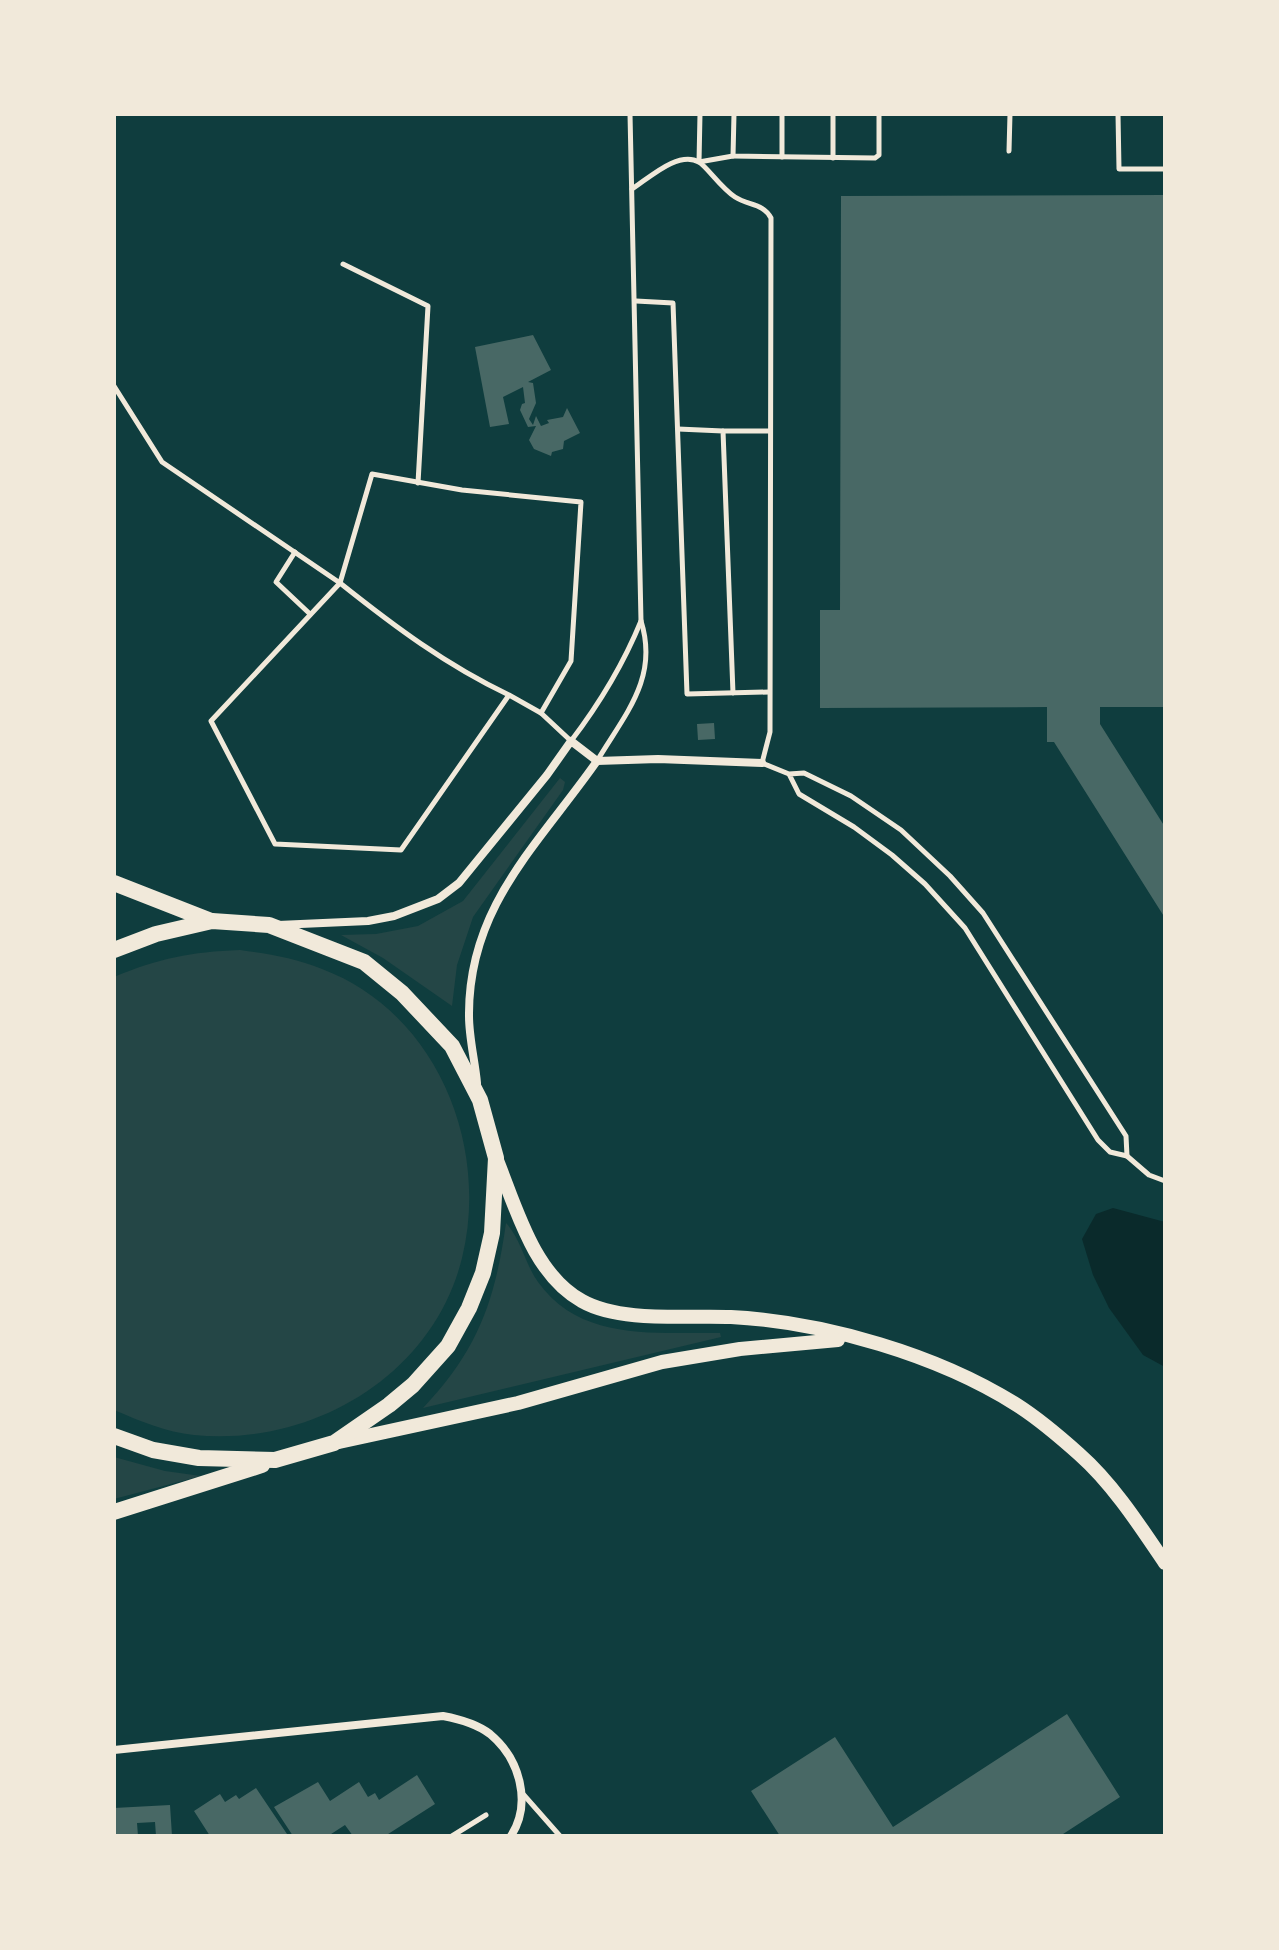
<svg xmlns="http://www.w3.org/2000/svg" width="1279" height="1950" font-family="'Archivo Narrow',sans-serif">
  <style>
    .green { fill: #244646 }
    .water { fill: #0a2a2b }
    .building { fill: #486865 }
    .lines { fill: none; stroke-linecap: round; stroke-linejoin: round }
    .service { stroke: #f1e9da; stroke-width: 5 }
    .minor { stroke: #f1e9da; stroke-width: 8 }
    .tertiary { stroke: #f1e9da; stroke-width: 14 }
    .primary { stroke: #f1e9da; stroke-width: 16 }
  </style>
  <rect width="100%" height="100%" fill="#0f3d3e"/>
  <g class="green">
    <polygon points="560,778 565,782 563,790 473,917 457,965 452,1006 383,958 341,935 376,934 418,926 463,901"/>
    <path d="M240,950C268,954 295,958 322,969C436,1012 490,1144 462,1258C433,1376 311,1447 194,1435C166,1432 140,1421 114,1410V977C160,958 190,952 240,950Z"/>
    <path d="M506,1223C521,1239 525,1264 538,1282C581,1342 655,1332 720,1333L721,1337L423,1408C478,1350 495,1301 506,1223Z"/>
    <polygon points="114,1457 165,1471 201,1476 114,1499"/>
  </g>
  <polygon class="water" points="1113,1208 1165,1222 1165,1367 1143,1355 1109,1308 1093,1275 1082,1239 1096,1214"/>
  <g class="building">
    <polygon points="1165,195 1165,707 1100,707 1100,724 1165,827 1165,918 1054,742 1047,742 1047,707 820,708 820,610 840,610 841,196"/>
    <polygon points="533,335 551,370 528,382 533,383 536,403 529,419 533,425 536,416 541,426 549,423 547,420 563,417 567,408 580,433 564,441 563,449 552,452 551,456 534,449 529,440 536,426 528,427 520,410 522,404 525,403 523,387 503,397 509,424 490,427 475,347"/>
    <polygon points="714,723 715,739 698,740 697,724"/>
    <polygon points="1067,1714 1120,1797 1060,1836 780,1836 751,1791 835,1737 893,1827"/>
    <polygon points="417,1775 435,1804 385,1836 353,1836 345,1825 328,1836 293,1836 274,1807 318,1782 330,1801 359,1782 368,1797 375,1793 379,1800"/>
    <polygon points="256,1788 287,1834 210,1836 194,1811 220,1794 225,1802 236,1795 239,1799"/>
    <polygon points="170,1805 172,1836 156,1836 155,1822 137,1823 138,1836 114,1836 114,1808"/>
  </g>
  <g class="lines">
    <g class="service">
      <polyline points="700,114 699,162 733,156"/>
      <polyline points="734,114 733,156 875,158 879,155 879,114"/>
      <polyline points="782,114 782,157"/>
      <polyline points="1118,114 1119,169 1165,169"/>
      <polyline points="1009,151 1010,114"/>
      <polyline points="833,158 833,114"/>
      <path d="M632,189C648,179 678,150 699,162C708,168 721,188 735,197C749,206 763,203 771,218L770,732L762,763L789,774L804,773L851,796L901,830L950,876L983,913L1126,1136L1127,1156L1110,1152L1098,1140L965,928L925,884L892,855L854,827L799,794L789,774"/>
      <polyline points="343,264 428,306 418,483"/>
      <polyline points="636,301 673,303 687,694 769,692"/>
      <polyline points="114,386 162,462 340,583 372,474 462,490 581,502 571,661 541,713"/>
      <polyline points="678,429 723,431 733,693"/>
      <polyline points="723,431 770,431"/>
      <polyline points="295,552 276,582 310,614"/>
      <path d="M509,695C446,665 394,626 340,583L211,721L275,844L401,850L509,695L541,713L571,741C600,703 623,665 641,621"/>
      <path d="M597,761C625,714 659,678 641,621L630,114"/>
      <polyline points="1127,1156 1149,1175 1165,1181"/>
      <polyline points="523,1794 560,1836"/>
      <polyline points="452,1836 486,1815"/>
    </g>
    <g class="minor">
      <polyline points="278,925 368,921 394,916 438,899 459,883 547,775 571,741 597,761 658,759 762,763"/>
      <path d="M477,1083C475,1061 469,1038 469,1016C468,906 539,844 597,761"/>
      <path d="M114,1750L443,1716C459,1719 477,1724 490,1734C520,1759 532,1803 511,1836"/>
    </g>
    <g class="tertiary">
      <path d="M496,1158C516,1207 533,1274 582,1301C621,1323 687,1315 731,1317C825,1322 938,1355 1017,1405C1039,1419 1060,1437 1079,1454C1113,1484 1140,1526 1165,1563"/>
      <polyline points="339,1442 518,1403 662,1362 740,1349 838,1340"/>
    </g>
    <g class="primary">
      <polyline points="114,883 211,921"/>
      <polyline points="114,950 156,934 212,921 269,925 364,962 402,993 452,1046 480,1100 496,1158 492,1233 483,1273 469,1308 448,1346 413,1385 389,1405 334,1443 275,1460 199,1458 153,1450 114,1436"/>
      <polyline points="114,1512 262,1465"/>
    </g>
  </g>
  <rect width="1279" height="1950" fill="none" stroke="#f1e9da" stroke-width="232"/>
</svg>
